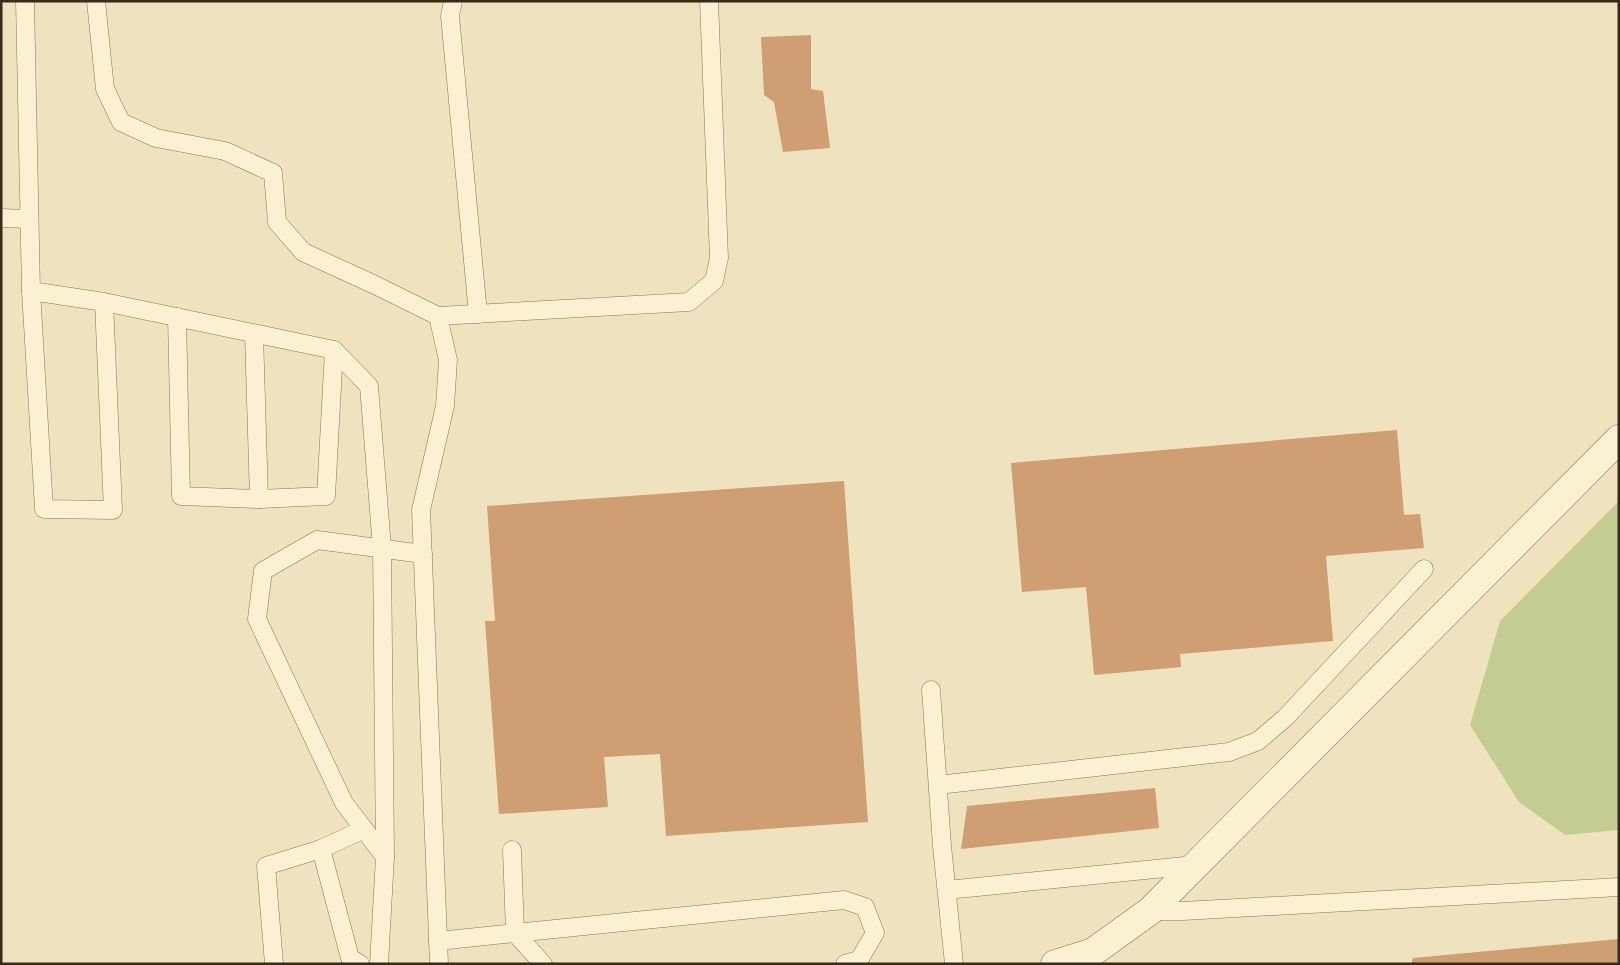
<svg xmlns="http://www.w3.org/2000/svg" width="1620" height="965" font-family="Georgia,serif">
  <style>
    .green { fill: #c3cd93 }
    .building { fill: #cf9e73 }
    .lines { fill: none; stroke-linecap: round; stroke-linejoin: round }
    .service-casing { stroke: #887457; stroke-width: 19 }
    .minor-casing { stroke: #887457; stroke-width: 29 }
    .service { stroke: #faf0d2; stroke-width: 18 }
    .minor { stroke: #faf0d2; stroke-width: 28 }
  </style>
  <rect width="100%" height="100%" fill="#efe3bf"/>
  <polygon class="green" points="1619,501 1619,830 1565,835 1519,802 1470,725 1500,621"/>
  <g class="building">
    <polygon points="811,35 811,89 823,91 830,148 783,152 774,102 764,95 761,37"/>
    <polygon points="1397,430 1404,515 1420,514 1424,548 1326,556 1333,641 1180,654 1181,667 1094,675 1086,587 1022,592 1011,463"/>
    <polygon points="844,481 868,822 666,836 660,754 604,757 608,807 499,814 485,621 495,621 487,506"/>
    <polygon points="1155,788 1159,828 961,849 967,806"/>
    <polygon points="1619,939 1619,964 1411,964 1413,958"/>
  </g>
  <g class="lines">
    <defs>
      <g id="service">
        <polyline points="25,1 31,291"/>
        <polyline points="96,1 105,89 121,122 156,138 225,151 273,173 277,222 303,252 373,284 438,316 448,360 445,406 421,510 439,964"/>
        <polyline points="453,1 450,16 478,314"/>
        <polyline points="1,218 29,219"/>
        <polyline points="104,302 113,510 44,509 31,291 104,302 334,350 369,386 382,548 385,857"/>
        <polyline points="438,316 689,302 714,281 719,258 709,1"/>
        <polyline points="177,317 181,496 259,499 254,334"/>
        <polyline points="259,499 326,496 334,350"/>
        <polyline points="931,690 942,846 954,964"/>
        <polyline points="938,785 1229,752 1258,741 1285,718 1424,569"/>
        <polyline points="321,849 350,958 360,964"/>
        <polyline points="947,890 1195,865"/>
        <polyline points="1150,911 1183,911 1619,887"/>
        <polyline points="515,933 844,900 865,907 875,933 859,960 845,964"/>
        <polyline points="515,933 543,964"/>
        <polyline points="438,941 515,933 512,850"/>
        <polyline points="274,964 266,866 321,849 364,829"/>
        <polyline points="379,964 385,857 344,803 257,619 263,571 317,540 423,554"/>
      </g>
      <polyline id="minor" points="1055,964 1093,952 1150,911 1619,439"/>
    </defs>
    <use href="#service" class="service-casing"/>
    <use href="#minor" class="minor-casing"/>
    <use href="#service" class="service"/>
    <use href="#minor" class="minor"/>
  </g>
  <rect width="1620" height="965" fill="none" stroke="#372b1c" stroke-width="5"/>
</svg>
